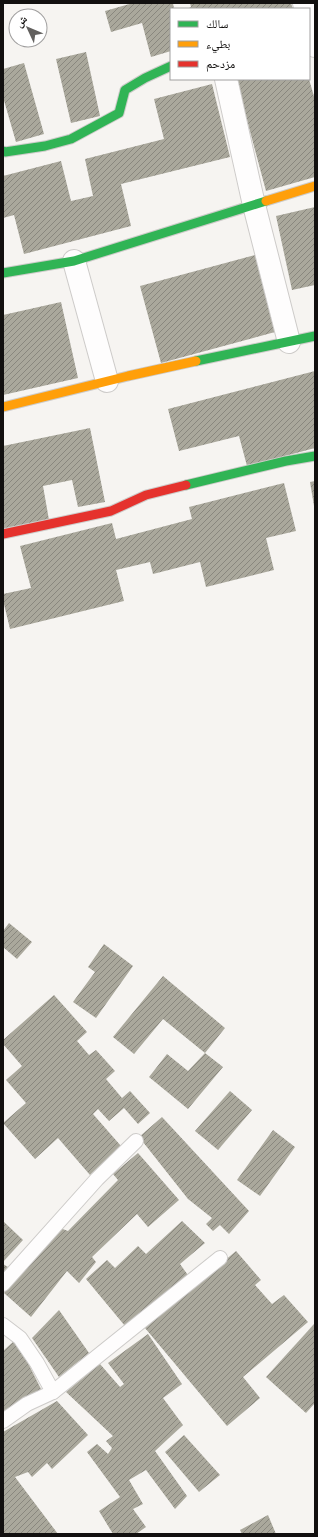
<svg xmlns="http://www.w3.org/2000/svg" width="318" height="1537" font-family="'Golos Text','Noto Naskh Arabic',sans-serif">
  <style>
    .building { fill: url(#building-hatch) }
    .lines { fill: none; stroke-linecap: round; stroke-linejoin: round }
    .lane-casing { stroke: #cdcbc9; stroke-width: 16 }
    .street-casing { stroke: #cdcbc9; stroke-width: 24 }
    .fast-casing { stroke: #cdcbc9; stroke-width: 11 }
    .slow-casing { stroke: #cdcbc9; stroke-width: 11 }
    .jam-casing { stroke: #cdcbc9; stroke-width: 11 }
    .lane { stroke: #fefdfd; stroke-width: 14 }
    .street { stroke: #fefdfd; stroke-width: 22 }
    .fast { stroke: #30b455; stroke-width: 9 }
    .slow { stroke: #ff9f0a; stroke-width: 9 }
    .jam { stroke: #e5322d; stroke-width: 9 }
  </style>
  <defs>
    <pattern id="building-hatch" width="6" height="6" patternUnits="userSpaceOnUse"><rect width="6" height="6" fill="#aaa89c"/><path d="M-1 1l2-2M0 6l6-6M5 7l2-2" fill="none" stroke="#89877e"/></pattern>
  </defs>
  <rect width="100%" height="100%" fill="#f6f4f1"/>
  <g class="building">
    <polygon points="133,3 173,3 174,9 171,9 171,51 151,57 142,23 111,32 105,11"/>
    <polygon points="190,3 291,3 293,9 187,9 191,7"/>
    <polygon points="86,52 100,116 71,123 56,59"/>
    <polygon points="24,63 44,134 16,142 3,97 3,69"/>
    <polygon points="236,79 309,79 315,100 315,177 266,191"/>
    <polygon points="212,84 230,157 121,184 131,226 24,254 14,215 3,218 3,176 61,161 71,201 93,196 85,159 164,139 154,99"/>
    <polygon points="315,207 315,285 292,290 276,216"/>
    <polygon points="255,255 275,332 161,363 140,286"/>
    <polygon points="61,302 78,378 3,395 3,315"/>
    <polygon points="315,371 315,448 247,466 239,436 179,451 168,409"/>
    <polygon points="90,428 105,502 78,507 72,480 43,486 49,520 3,529 3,446"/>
    <polygon points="315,481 315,506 314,506 310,482"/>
    <polygon points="284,483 296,531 266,538 274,570 206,587 200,562 153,574 150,562 116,570 124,601 10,629 3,600 3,594 31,588 20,546 112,523 116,539 192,519 189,507"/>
    <polygon points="9,923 32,942 17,959 3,947 3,931"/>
    <polygon points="104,944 133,966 96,1018 73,1002 95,972 88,967"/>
    <polygon points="163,976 225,1028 205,1053 163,1019 134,1054 113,1037"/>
    <polygon points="54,995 87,1032 77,1041 89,1055 96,1050 115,1071 106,1079 122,1098 130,1091 150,1113 138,1124 124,1108 109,1121 98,1109 93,1114 121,1146 90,1175 58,1138 35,1159 3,1123 26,1103 6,1080 22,1066 3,1044 3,1040"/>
    <polygon points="205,1053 223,1067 188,1109 149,1077 167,1054 188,1071"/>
    <polygon points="230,1091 252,1110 218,1150 195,1131"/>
    <polygon points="162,1117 249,1211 229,1234 220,1225 213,1231 206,1224 212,1218 188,1199 139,1137"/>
    <polygon points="273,1130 295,1147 260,1196 237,1180"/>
    <polygon points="138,1153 179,1200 148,1227 137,1214 92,1257 96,1262 79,1283 67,1271 31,1317 4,1293 60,1228 68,1231 118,1180 113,1174"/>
    <polygon points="3,1221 23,1240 3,1262"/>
    <polygon points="182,1221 205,1243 180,1264 190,1278 125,1326 86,1279 107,1260 115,1268 138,1246 146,1254"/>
    <polygon points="236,1251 261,1280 255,1285 272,1304 284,1295 308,1322 243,1377 260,1398 227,1426 145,1328"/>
    <polygon points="3,1264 8,1267 3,1273"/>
    <polygon points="59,1310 89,1353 59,1377 32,1338"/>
    <polygon points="315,1323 315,1403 306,1413 266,1377"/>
    <polygon points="148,1334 182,1384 163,1398 183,1425 155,1451 187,1496 175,1509 146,1470 129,1480 143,1504 133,1509 146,1527 136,1534 113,1534 99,1511 120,1497 87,1452 97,1444 108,1454 112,1448 106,1441 113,1436 66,1392 100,1364 120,1387 124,1384 108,1363"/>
    <polygon points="14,1341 28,1363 42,1391 3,1413 3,1351"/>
    <polygon points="57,1401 88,1435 52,1469 47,1463 32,1477 28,1472 15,1477 58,1534 3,1534 3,1432"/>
    <polygon points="184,1435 220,1475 199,1492 165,1452"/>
    <polygon points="268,1515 276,1534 242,1534 240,1530"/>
  </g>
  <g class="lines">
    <defs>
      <g id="lane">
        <polyline points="3,1284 97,1179 136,1141"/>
        <polyline points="3,1325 20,1338 37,1363 53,1392 27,1404 3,1421"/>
        <polyline points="53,1392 220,1258"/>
      </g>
      <g id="street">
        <polyline points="304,3 306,9"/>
        <polyline points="309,22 315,46"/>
        <polyline points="226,79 254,205 289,342"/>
        <polyline points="74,261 107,381"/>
      </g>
      <g id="fast">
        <polyline points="3,151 5,152 45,146 71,139 119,113 125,90 145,78 171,66"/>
        <polyline points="3,273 74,261 266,201"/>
        <polyline points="196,361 315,336"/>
        <polyline points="186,485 286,461 315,456"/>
      </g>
      <g id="slow">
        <polyline points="266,201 315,186"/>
        <polyline points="3,407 128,376 196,361"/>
      </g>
      <polyline id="jam" points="3,534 111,511 146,495 186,485"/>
    </defs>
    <use href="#lane" class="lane-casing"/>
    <use href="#street" class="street-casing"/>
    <use href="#fast" class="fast-casing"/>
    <use href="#slow" class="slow-casing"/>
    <use href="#jam" class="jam-casing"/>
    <use href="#lane" class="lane"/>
    <use href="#street" class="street"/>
    <use href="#fast" class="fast"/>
    <use href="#slow" class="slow"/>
    <use href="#jam" class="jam"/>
  </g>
  <rect width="318" height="1537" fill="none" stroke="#12100f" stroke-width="8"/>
  <rect x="170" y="8" width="140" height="72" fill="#ffffff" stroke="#a09f9f"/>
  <rect x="178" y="21" width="20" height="6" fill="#30b455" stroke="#a09f9f"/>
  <text x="206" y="28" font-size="12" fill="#12100f">سالك</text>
  <rect x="178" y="41" width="20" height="6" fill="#ff9f0a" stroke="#a09f9f"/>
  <text x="206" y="48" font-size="12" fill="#12100f">بطيء</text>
  <rect x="178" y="61" width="20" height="6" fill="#e5322d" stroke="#a09f9f"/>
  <text x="206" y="68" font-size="12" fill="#12100f">مزدحم</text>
  <g transform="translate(28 28) rotate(314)"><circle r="19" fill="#ffffff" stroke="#a09f9f"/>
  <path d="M0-3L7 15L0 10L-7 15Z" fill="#62605e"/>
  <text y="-6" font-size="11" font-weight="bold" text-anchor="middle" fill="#12100f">ش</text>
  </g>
</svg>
